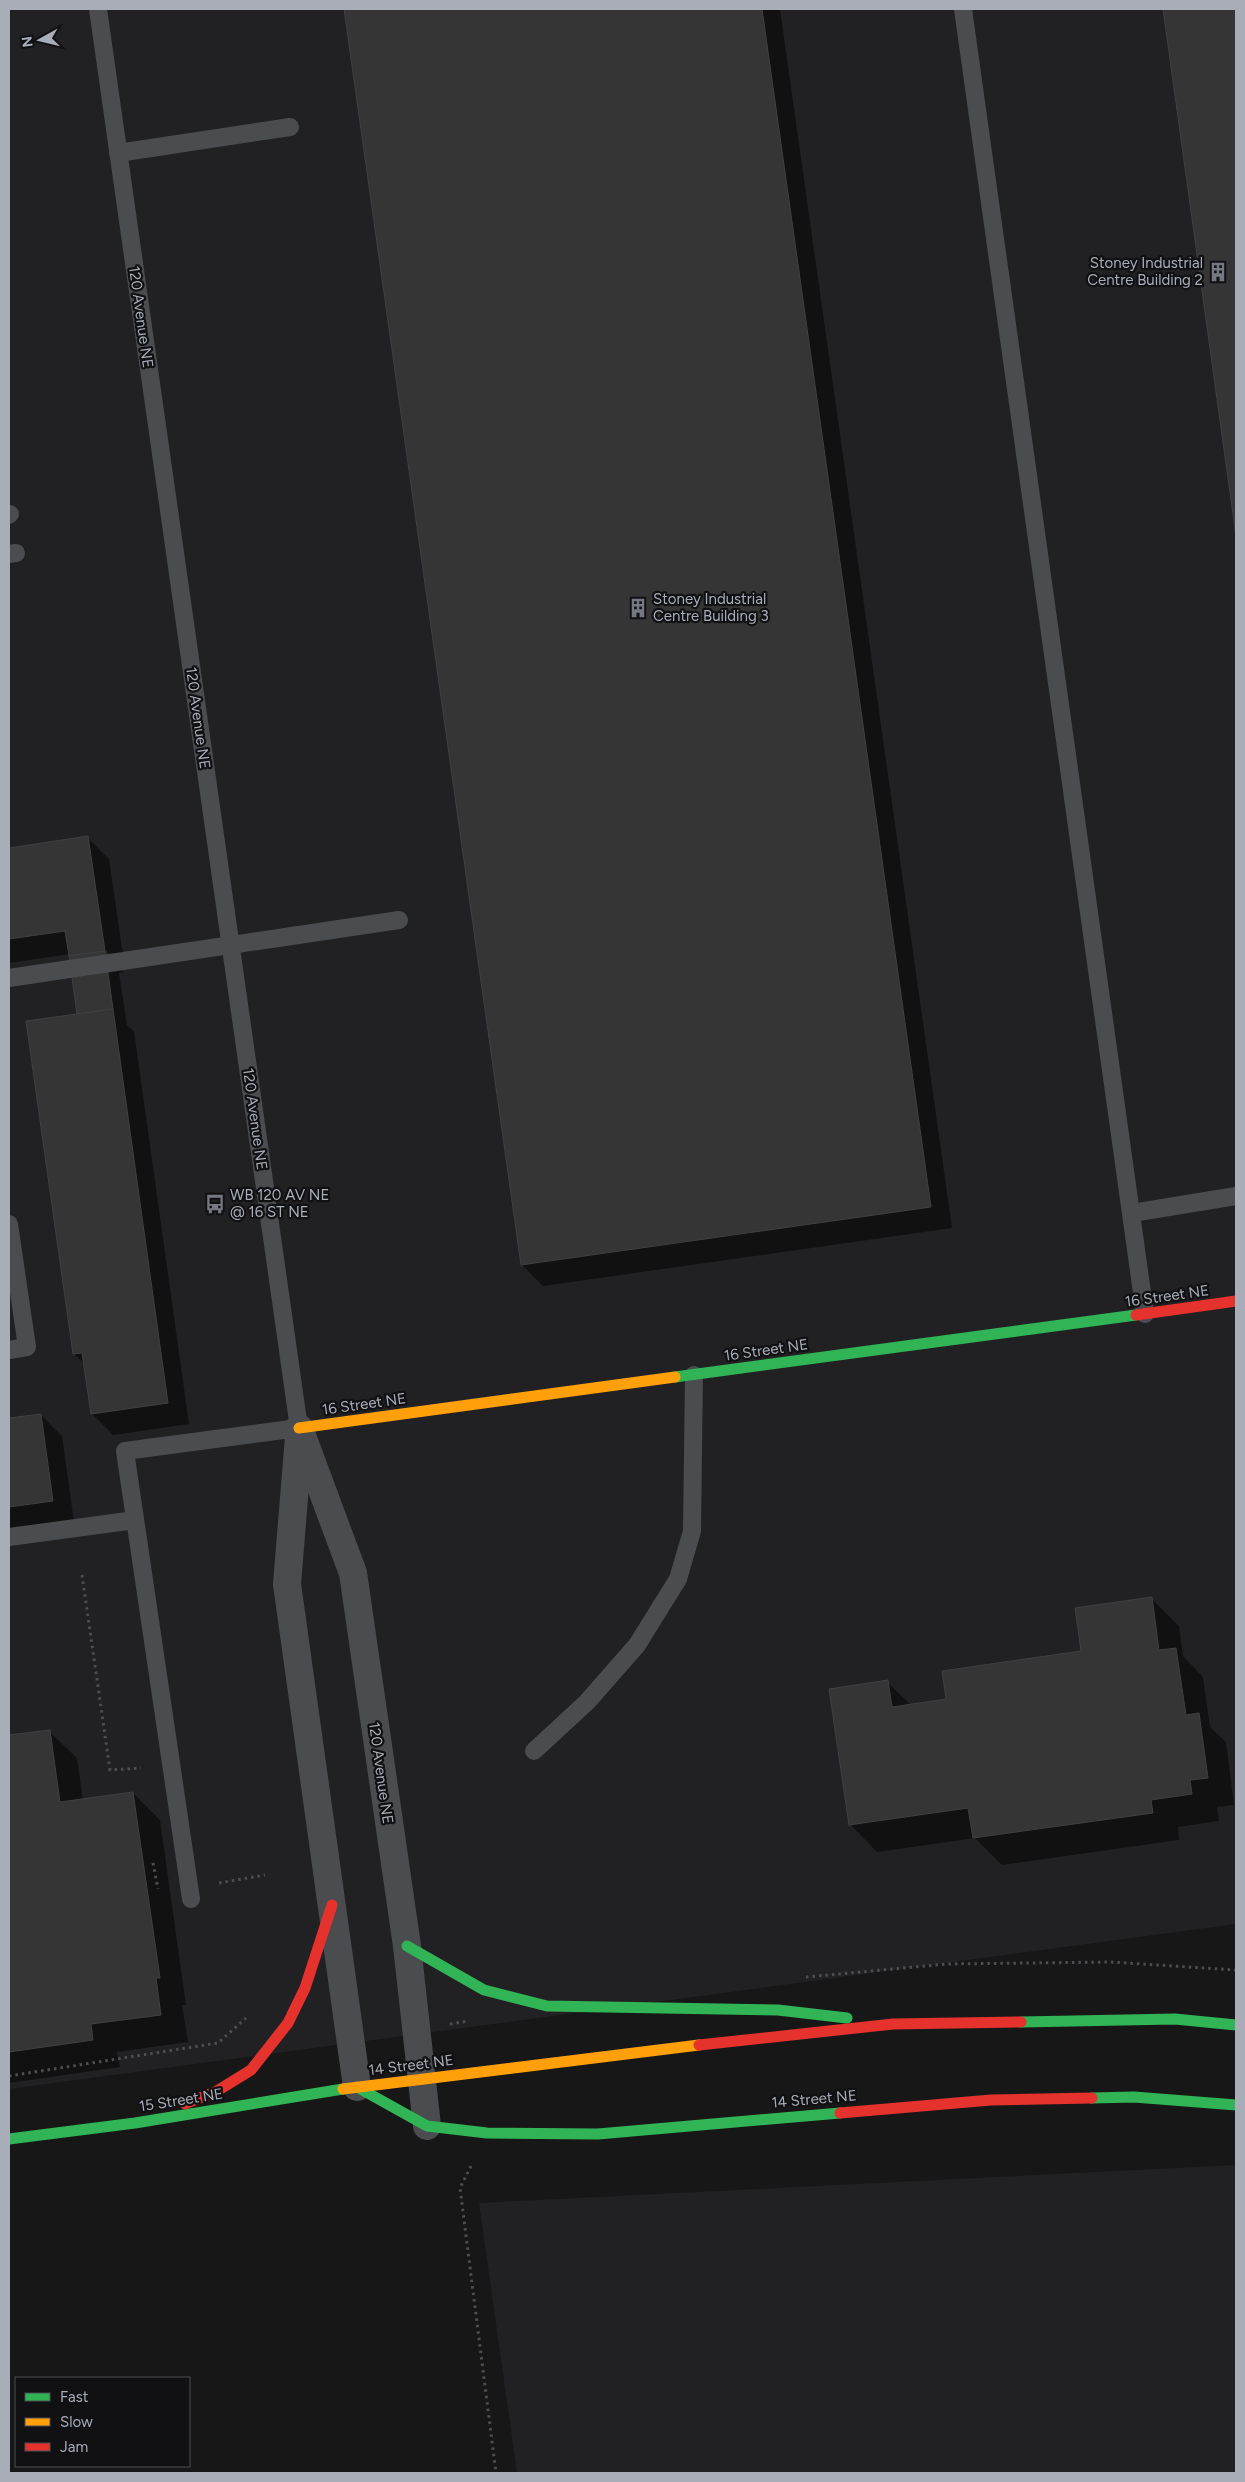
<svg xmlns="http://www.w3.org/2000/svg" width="1245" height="2482" font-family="Figtree,sans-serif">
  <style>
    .built { fill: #212123 }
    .shadow { fill: #0007 }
    .building { fill: #353536; stroke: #3f4043 }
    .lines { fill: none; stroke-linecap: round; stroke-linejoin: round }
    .path { stroke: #4d4e52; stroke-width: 3; stroke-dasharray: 2.5 4; stroke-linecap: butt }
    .lane { stroke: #4b4c50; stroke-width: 18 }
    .street { stroke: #4b4c50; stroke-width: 28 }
    .fast { stroke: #30b455; stroke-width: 11 }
    .slow { stroke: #ff9f0a; stroke-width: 11 }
    .jam { stroke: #e5322d; stroke-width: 11 }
    .labels { text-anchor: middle; stroke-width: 4.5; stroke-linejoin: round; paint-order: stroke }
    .poi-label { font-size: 15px; fill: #a8adb8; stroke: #111113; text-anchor: start }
    .street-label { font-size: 15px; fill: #a8adb8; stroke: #111113 }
  </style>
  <rect width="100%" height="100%" fill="#171717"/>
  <g class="built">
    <polygon points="9,9 1236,9 1236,1924 9,2089"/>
    <polygon points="1236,2165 1236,2473 517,2473 479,2203"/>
  </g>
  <g class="shadow">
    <polygon points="345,9 780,9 952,1228 543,1286 522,1265"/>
    <polygon points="1164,9 1236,9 1236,526"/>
    <polygon points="88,838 109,859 125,969 101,946 99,947 124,972 119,973 127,1025 134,1031 189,1424 113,1435 92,1414 85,1364 74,1354 78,1015 70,954 9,963 9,849"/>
    <polygon points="41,1415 62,1436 74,1522 9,1531 9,1420"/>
    <polygon points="1151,1598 1179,1626 1183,1656 1203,1677 1210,1727 1226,1742 1234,1805 1217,1807 1219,1821 1178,1827 1179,1840 1002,1865 975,1838 877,1852 850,1824 887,1682 911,1705 947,1700 1082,1652"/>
    <polygon points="49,1731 77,1758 83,1800 133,1793 160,1820 186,2005 182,2005 188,2042 117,2052 120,2067 9,2083 9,1737"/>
  </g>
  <g class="building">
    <polygon points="344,9 762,9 931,1207 521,1265"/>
    <polygon points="1163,9 1236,9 1236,536"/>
    <polygon points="88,836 105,951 69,956 65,931 9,939 9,848"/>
    <polygon points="105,951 113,1009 77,1014 69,956"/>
    <polygon points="113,1009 168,1403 91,1414 82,1353 73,1354 26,1021"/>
    <polygon points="41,1414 53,1501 9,1507 9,1418"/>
    <polygon points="1152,1597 1159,1650 1176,1648 1186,1715 1199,1713 1208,1778 1190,1780 1192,1794 1151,1800 1153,1813 973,1838 968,1808 849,1825 829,1689 888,1680 892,1707 946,1699 942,1671 1081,1651 1075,1608"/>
    <polygon points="50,1730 60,1802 133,1792 160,1978 156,1978 161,2015 91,2024 93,2040 9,2052 9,1735"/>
  </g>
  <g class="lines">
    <g class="path">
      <polyline points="82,1575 110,1770 141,1768"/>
      <polyline points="153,1863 158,1889"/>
      <polyline points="219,1883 265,1875"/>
      <polyline points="806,1977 947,1964 1111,1962 1236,1970"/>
      <polyline points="450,2024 469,2021"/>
      <polyline points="9,2076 218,2043 246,2018"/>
      <polyline points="471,2166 460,2188 496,2473"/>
    </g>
    <g class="lane">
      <polyline points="98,9 299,1428 125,1451 191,1899"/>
      <polyline points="963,9 1145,1314"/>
      <polyline points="118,153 290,127"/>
      <polyline points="9,515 10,514"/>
      <polyline points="9,554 16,553"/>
      <polyline points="9,978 399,920"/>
      <polyline points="1132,1213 1236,1196"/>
      <polyline points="9,1224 27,1347 9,1350"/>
      <polyline points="9,1537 135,1520"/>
      <polyline points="534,1751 587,1702 637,1645 678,1579 692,1531 694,1375"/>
    </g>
    <g class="street">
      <polyline points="299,1428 353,1573 407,1946 427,2126"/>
      <polyline points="299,1437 287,1584 357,2087"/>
    </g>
    <g class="fast">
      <polyline points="675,1377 1136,1315"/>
      <polyline points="407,1946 484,1990 547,2006 778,2010 847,2018"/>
      <polyline points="1021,2022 1175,2019 1236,2025"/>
      <polyline points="357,2087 427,2126 487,2133 598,2134 840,2113"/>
      <polyline points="1092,2098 1134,2097 1236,2105"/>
      <polyline points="9,2139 135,2123 343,2089"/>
    </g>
    <g class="slow">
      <polyline points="299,1428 675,1377"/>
      <polyline points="343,2089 699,2045"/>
    </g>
    <g class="jam">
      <polyline points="1136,1315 1236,1301"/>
      <polyline points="699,2045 893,2024 1021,2022"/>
      <polyline points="185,2104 217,2091 251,2070 288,2023 305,1988 332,1905"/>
      <polyline points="840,2113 991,2100 1092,2098"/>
    </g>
  </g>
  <defs>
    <symbol id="building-bare" viewBox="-9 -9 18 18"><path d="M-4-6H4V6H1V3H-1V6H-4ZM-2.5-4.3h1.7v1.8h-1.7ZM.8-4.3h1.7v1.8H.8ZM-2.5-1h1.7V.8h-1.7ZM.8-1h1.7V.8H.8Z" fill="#757880" stroke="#111113" stroke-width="2.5" paint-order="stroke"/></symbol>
    <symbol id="bus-bare" viewBox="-9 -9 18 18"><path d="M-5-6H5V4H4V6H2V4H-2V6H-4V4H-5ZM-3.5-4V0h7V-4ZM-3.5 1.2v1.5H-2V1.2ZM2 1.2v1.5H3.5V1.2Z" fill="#757880" stroke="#111113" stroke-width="2.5" paint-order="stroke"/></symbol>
  </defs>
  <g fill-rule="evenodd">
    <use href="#building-bare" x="1204" y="258" width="28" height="28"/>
    <use href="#building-bare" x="624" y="594" width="28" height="28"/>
    <use href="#bus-bare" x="201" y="1190" width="28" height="28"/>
  </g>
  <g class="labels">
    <g class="poi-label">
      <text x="1203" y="268" text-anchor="end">Stoney Industrial<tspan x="1203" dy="17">Centre Building 2</tspan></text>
      <text x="653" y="604">Stoney Industrial<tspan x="653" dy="17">Centre Building 3</tspan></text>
      <text x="230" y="1200">WB 120 AV NE<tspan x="230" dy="17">@ 16 ST NE</tspan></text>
    </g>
    <g class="street-label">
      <text transform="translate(141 317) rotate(82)" y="5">120 Avenue NE</text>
      <text transform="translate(198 718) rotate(82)" y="5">120 Avenue NE</text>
      <text transform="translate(255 1119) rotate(82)" y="5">120 Avenue NE</text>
      <text transform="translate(1167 1296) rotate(-8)" y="5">16 Street NE</text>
      <text transform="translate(766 1350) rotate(-8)" y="5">16 Street NE</text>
      <text transform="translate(364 1404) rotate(-8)" y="5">16 Street NE</text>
      <text transform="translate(381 1773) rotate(82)" y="5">120 Avenue NE</text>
      <text transform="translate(411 2065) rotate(-7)" y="5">14 Street NE</text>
      <text transform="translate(814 2099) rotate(-5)" y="5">14 Street NE</text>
      <text transform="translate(181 2100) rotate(-9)" y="5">15 Street NE</text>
    </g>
  </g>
  <rect width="1245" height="2482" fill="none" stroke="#a8adb8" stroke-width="20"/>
  <rect x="15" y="2377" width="175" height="90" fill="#111113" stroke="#4d4f55"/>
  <rect x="25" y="2393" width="25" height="8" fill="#30b455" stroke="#4d4f55"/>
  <text x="60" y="2402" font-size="15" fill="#a8adb8">Fast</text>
  <rect x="25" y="2418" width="25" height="8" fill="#ff9f0a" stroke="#4d4f55"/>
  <text x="60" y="2427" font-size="15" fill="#a8adb8">Slow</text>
  <rect x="25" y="2443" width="25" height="8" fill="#e5322d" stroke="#4d4f55"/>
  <text x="60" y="2452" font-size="15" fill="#a8adb8">Jam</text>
  <g transform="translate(40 40) rotate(262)" stroke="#111113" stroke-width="4" paint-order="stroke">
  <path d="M0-4L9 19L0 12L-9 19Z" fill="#a8adb8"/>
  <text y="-8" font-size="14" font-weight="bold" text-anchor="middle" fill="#a8adb8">N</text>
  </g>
</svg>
